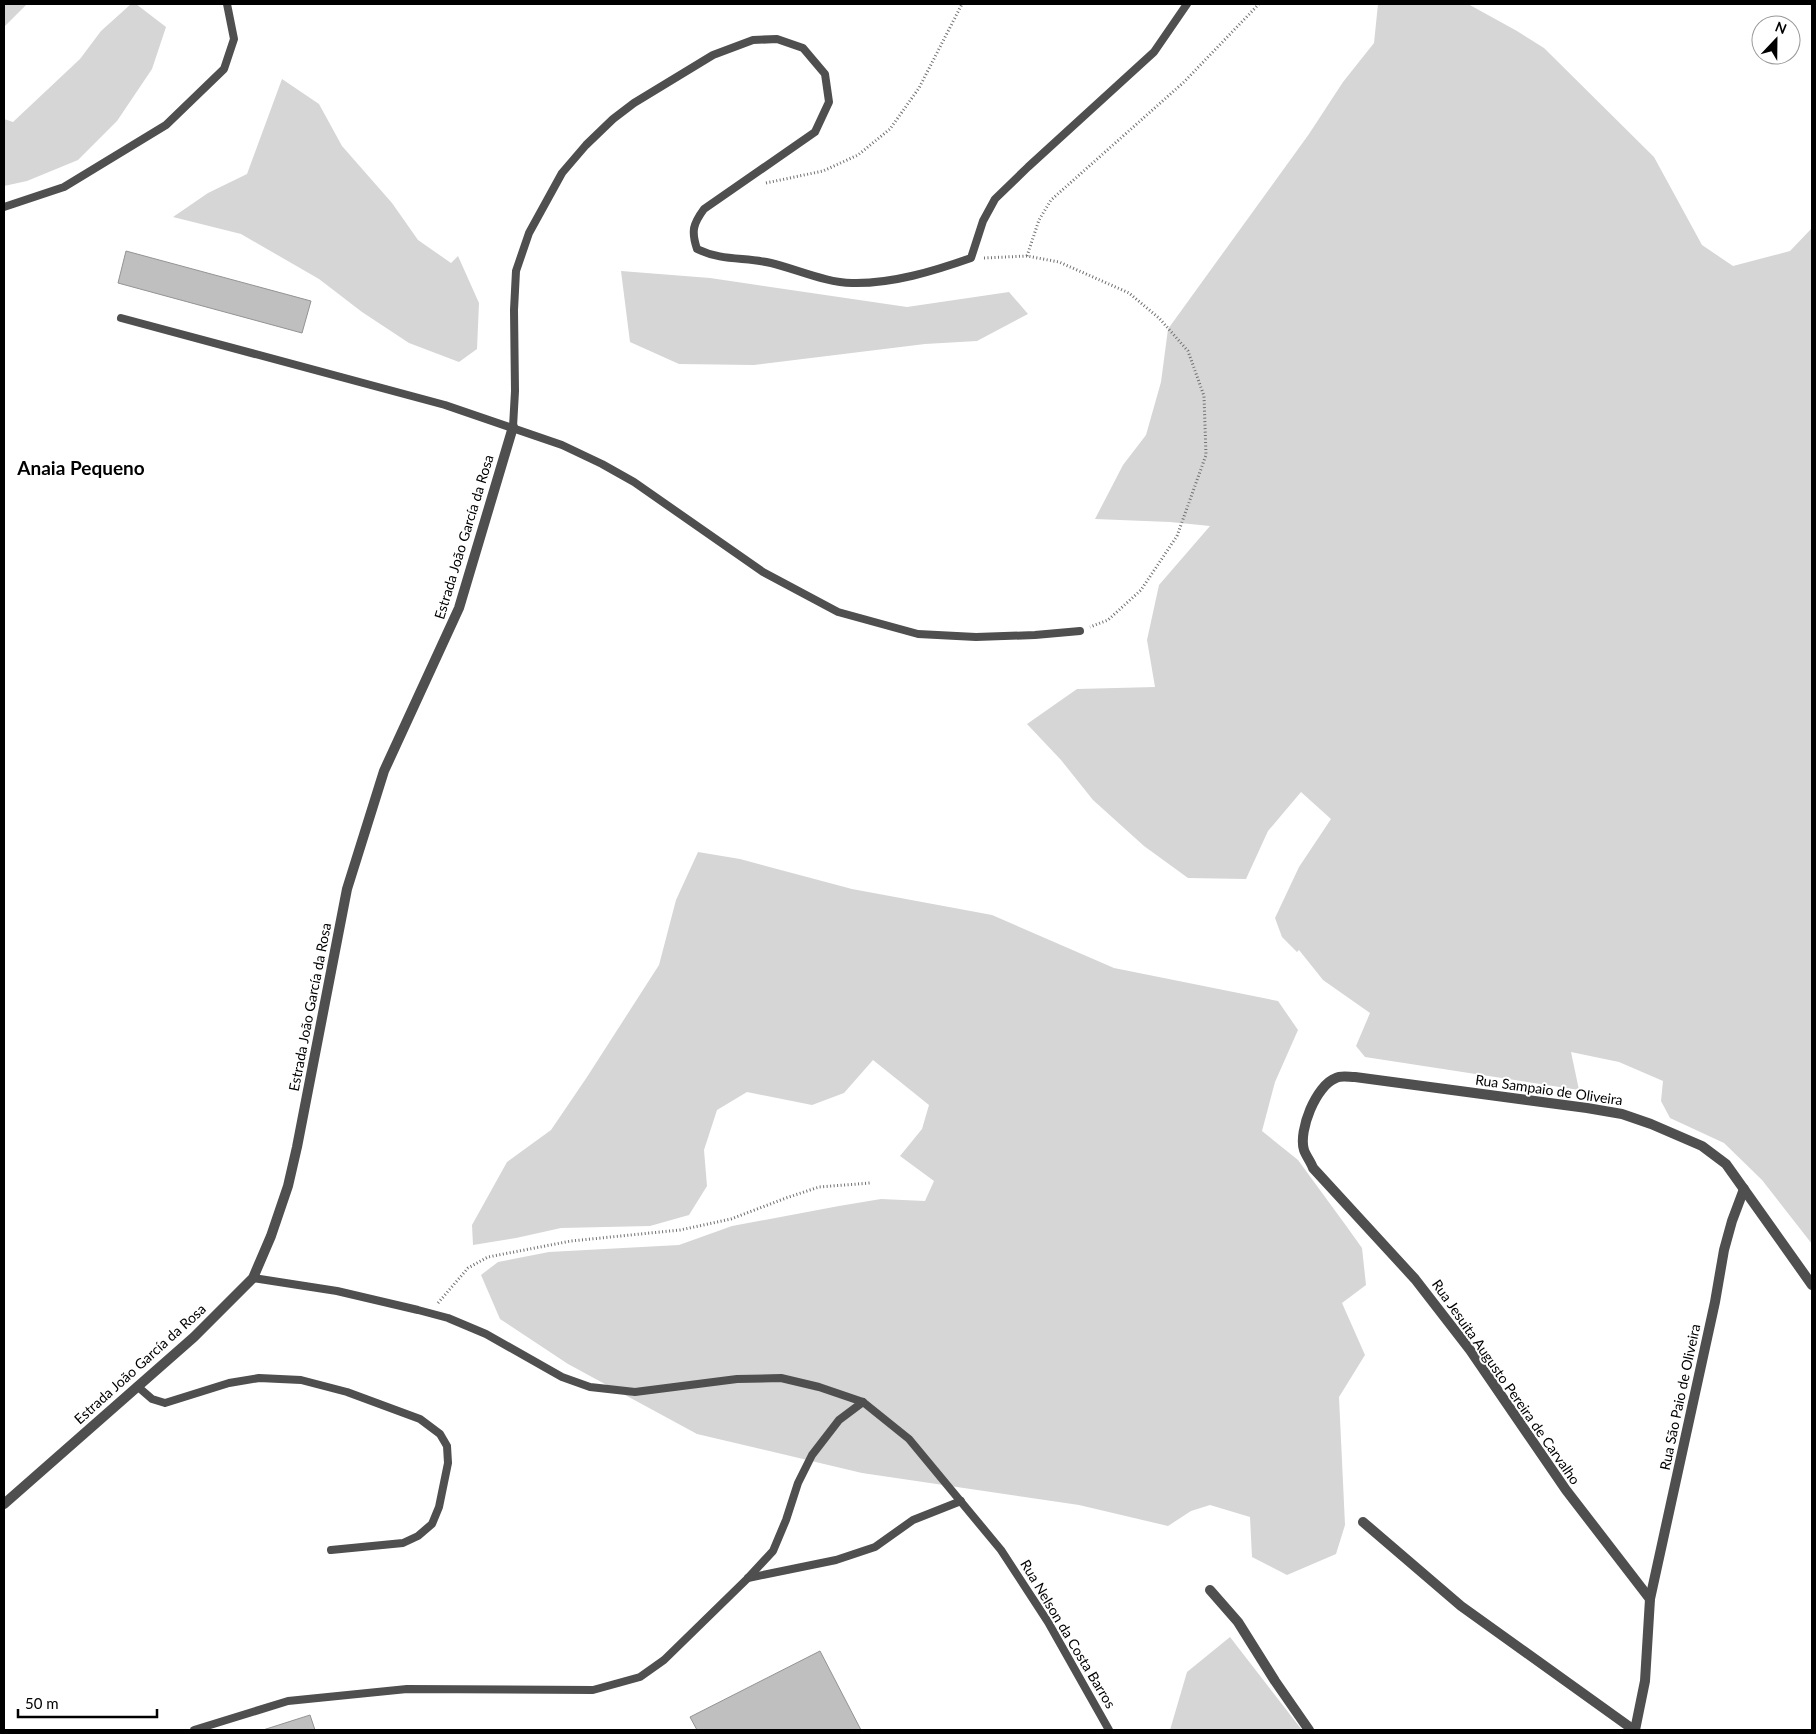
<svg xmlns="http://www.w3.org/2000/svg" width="1816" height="1734" font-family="Lato,sans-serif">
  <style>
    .green { fill: #d6d6d6 }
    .building { fill: #bfbfbf; stroke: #939393 }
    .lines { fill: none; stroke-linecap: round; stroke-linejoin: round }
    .path { stroke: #717171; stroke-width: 3; stroke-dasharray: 1 2.5; stroke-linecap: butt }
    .lane { stroke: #4f4f4f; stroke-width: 8 }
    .street { stroke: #4f4f4f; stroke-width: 10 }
    .labels { text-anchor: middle; stroke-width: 4; stroke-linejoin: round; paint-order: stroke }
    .street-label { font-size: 14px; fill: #000; stroke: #fff }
    .district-label { font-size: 19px; font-weight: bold; fill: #000; stroke: #fff }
  </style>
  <rect width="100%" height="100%" fill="#fff"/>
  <g class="green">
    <polygon points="4,4 27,4 4,27"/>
    <polygon points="131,4 136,4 166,27 152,69 117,121 78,160 27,181 4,186 4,119 13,122 80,59 101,31"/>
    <polygon points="1378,4 1468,4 1517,31 1544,48 1654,157 1702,245 1733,266 1790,251 1812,228 1812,1244 1762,1180 1724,1143 1670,1118 1661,1101 1663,1081 1619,1062 1571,1052 1579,1090 1365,1057 1356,1046 1370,1013 1323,980 1299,950 1297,952 1282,937 1275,918 1299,867 1331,819 1301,792 1268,831 1246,879 1188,878 1144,846 1093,800 1061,760 1027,724 1077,689 1155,687 1147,640 1159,585 1210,526 1170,522 1095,519 1123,465 1146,435 1161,382 1168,329 1309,134 1343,82 1374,43"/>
    <polygon points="282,79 319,104 342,146 392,203 418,240 451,263 458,256 479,303 477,349 459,362 409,343 362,312 319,279 241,234 173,217 208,193 247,174"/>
    <polygon points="621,271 710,278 907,307 1009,292 1028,314 977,341 925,344 754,365 679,364 630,342"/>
    <polygon points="698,852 740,859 852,889 992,915 1114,968 1278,1001 1298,1030 1275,1082 1262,1131 1298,1160 1347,1227 1362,1248 1366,1285 1342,1303 1365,1355 1339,1397 1345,1525 1336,1554 1287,1575 1252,1557 1250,1517 1210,1505 1191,1511 1168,1526 1079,1505 862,1473 697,1434 568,1364 500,1319 481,1275 498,1262 549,1252 679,1245 732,1226 839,1206 881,1199 925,1201 934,1181 900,1156 922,1129 929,1105 873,1060 844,1093 812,1105 747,1092 717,1110 704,1150 707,1186 689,1215 650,1226 561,1228 516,1238 473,1245 472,1225 507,1162 551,1130 587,1077 659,965 676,900"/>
    <polygon points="1230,1637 1302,1730 1170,1730 1187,1672"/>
  </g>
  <g class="building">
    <polygon points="126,251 311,301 302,333 118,283"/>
    <polygon points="820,1651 861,1730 697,1730 690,1717"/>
    <polygon points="310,1715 315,1730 263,1730"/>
  </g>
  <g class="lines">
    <g class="path">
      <polyline points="766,183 823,171 858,155 890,129 919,88 962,4"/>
      <polyline points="1027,256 1039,220 1051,200 1184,82 1259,4"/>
      <polyline points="984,258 1027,256 1059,262 1129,293 1159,318 1188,351 1204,396 1206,455 1177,536 1141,590 1108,620 1090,627"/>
      <polyline points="438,1303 468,1268 488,1257 571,1241 680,1230 731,1219 786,1198 819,1187 870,1183"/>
    </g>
    <g class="lane">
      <polyline points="4,207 64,187 166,125 224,69 234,39 227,4"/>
      <polyline points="121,318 445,405 562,445 602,464 634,482 763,572 838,612 918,634 976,637 1035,635 1080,631"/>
      <path d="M513,427L515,391L514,310L516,271L529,233L562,173L586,145L613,119L634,103L713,55L753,40L777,39L803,48L825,74L829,102L815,132L704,209C693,224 691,231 697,249C722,261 744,257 771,263C796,269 827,283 852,283C892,284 934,271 971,258L983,221L995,199L1028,167L1154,52L1187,4"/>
      <polyline points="253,1278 337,1291 418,1310 448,1318 486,1334 562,1377 590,1387 635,1392 737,1379 781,1378 819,1387 863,1402 909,1439 1001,1550 1048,1622 1109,1730"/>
      <polyline points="137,1386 152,1399 165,1403 229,1383 259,1378 301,1380 347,1392 420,1419 440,1434 447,1446 448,1463 439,1507 432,1524 418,1536 403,1543 331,1550"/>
      <polyline points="748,1578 836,1560 875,1547 913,1520 961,1501"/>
      <polyline points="194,1730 288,1701 407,1689 593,1690 640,1677 664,1660 748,1578 773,1551 786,1520 798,1483 812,1455 839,1420 863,1402"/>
    </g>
    <g class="street">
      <polyline points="4,1504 194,1337 253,1278 271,1236 288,1186 297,1147 347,889 384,771 459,608 513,427"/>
      <polyline points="1363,1522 1461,1606 1634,1730"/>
      <polyline points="1210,1590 1238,1622 1275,1681 1309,1730"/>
      <path d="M1650,1599L1566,1490L1470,1350L1415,1279L1313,1168C1311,1162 1306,1156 1304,1150C1298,1131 1316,1085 1336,1078C1341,1075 1349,1077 1355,1077L1587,1108L1622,1114L1651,1124L1702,1146L1726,1164L1812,1285"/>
      <polyline points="1635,1730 1645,1681 1650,1599 1715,1302 1724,1250 1732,1221 1744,1189"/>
    </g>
  </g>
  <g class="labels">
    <g class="street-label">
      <text transform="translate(464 537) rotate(-73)" y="5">Estrada João García da Rosa</text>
      <text transform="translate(310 1007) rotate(-79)" y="5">Estrada João García da Rosa</text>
      <text transform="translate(1549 1090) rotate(8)" y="5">Rua Sampaio de Oliveira</text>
      <text transform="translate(140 1364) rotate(-42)" y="5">Estrada João García da Rosa</text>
      <text transform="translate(1506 1382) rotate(55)" y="5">Rua Jesuita Augusto Pereira de Carvalho</text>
      <text transform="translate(1680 1397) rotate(-78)" y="5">Rua São Paio de Oliveira</text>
      <text transform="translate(1068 1634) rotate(59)" y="5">Rua Nelson da Costa Barros</text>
    </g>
    <g class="district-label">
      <text x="81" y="475">Anaia Pequeno</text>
    </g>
  </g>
  <rect width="1816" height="1734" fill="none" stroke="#000000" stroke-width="10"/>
  <g transform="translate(1776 40) rotate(22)"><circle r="24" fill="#ffffff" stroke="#999999"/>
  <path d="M0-4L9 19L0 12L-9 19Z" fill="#000000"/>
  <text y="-8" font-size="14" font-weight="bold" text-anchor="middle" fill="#000000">N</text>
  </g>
  <path d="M18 1709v8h139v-8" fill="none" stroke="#000000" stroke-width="2.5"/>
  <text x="25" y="1709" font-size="15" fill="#000000" stroke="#ffffff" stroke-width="4" paint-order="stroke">50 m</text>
</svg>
